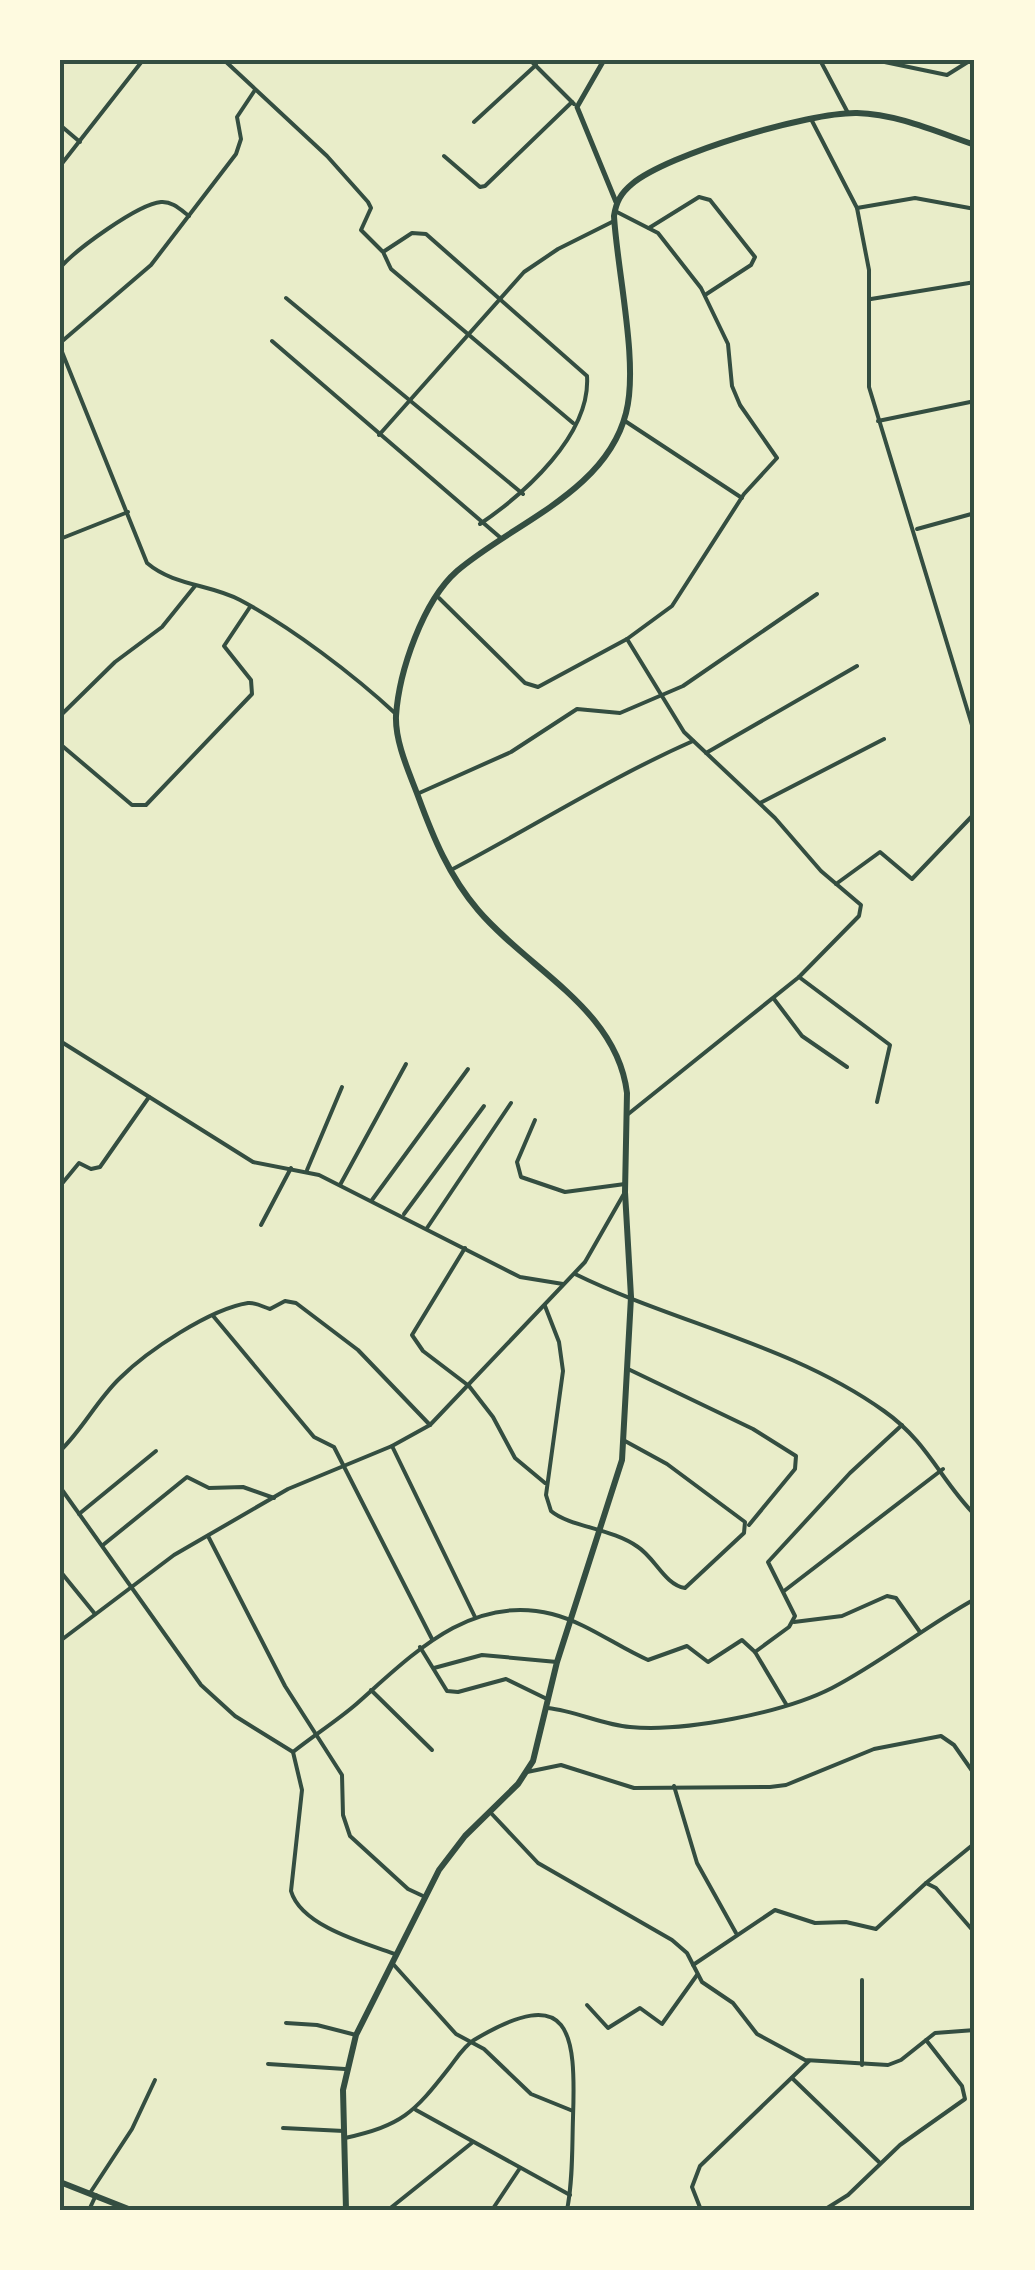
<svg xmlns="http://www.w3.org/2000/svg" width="1035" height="2270" font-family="'Public Sans',sans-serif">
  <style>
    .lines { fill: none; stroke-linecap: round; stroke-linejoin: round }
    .minor { stroke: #344e41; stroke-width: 4 }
    .tertiary { stroke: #344e41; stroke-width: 5 }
    .trunk { stroke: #344e41; stroke-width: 6 }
    .neatline { fill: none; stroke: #344e41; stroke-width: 4 }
  </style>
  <rect width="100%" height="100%" fill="#e9edc9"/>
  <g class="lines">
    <g class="minor">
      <path d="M224,60L327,156L368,202L371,208L361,230L383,252L412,233L426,234L587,376C591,435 524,494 480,524"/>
      <polyline points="530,60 574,104"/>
      <polyline points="820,60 848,113"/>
      <polyline points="875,60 947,75 971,60"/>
      <polyline points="811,119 857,208 869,270 869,387 975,735"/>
      <polyline points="474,122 536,65"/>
      <polyline points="60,125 80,142"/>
      <polyline points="444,156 480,187 485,186 572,102"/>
      <polyline points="60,166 143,60"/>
      <polyline points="857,208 915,198 975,209"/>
      <polyline points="649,228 699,197 710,200 755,257 751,265 705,295"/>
      <polyline points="384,254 391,269 573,423"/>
      <path d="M60,268C75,250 138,204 161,202C172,201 181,210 189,216"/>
      <polyline points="286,298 523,494"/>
      <polyline points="871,299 975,282"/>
      <polyline points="272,341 502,539"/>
      <polyline points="60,343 151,265 236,154 241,139 237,117 255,90"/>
      <path d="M60,347L147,563C174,586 210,584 240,600C291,627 354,675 396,714"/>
      <polyline points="625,421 742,498"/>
      <polyline points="878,421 975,401"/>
      <polyline points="379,435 524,272 558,249 614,221"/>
      <polyline points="917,529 975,513"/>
      <polyline points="60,539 128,512"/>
      <polyline points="439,598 525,683 538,687 627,639 672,606 744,494 777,458 740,405 732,386 728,344 701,288 658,233 615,211"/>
      <polyline points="627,639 684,732 775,818 821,871 861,905 859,916 799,977"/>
      <polyline points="60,716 115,662 162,627 195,586"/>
      <polyline points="60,744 132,805 146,805 252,694 251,680 224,646 250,607"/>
      <polyline points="706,753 857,666"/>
      <polyline points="417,794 511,752 577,709 620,713 683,686 817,594"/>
      <polyline points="760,803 884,739"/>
      <path d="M451,870C533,827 609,778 693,741"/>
      <polyline points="836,884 880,852 912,879 975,813"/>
      <polyline points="774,999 802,1036 847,1067"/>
      <polyline points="60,1041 253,1162 319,1175 520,1277 563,1284"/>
      <polyline points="627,1115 799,977 890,1045 877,1102"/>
      <polyline points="535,1120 517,1162 521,1177 565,1192 625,1184"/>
      <polyline points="307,1170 342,1087"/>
      <polyline points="340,1185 406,1064"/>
      <polyline points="60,1186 79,1163 91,1169 100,1167 149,1097"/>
      <polyline points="372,1200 468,1069"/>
      <polyline points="404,1214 484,1106"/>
      <polyline points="261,1225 291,1168"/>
      <polyline points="427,1228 511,1103"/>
      <polyline points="465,1248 412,1335 423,1351 469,1386 493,1417 515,1458 545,1483"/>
      <path d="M575,1274C675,1323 792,1345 884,1411C928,1442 941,1481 975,1515"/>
      <path d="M545,1306L559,1342L563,1371L546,1495L551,1511C570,1527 611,1528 638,1547C655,1558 665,1585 685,1588L744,1533L745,1522L667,1464L625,1441"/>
      <polyline points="214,1317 314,1437 334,1447 432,1639"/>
      <polyline points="628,1369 753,1429 796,1456 795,1469 749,1525"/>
      <polyline points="392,1446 475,1617"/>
      <path d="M60,1451C83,1429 97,1400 120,1378C147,1351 210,1309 248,1303C255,1302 263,1307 270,1309L285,1301L296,1303L358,1350L430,1425"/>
      <path d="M60,1487L201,1685L235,1716L293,1752L302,1790L291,1891C301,1926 364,1943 395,1954"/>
      <polyline points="79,1514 156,1451"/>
      <polyline points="208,1536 285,1686 342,1775 343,1815 350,1836 408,1889 423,1896"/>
      <polyline points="103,1545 187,1477 209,1488 243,1487 274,1498"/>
      <polyline points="60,1571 95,1614"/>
      <polyline points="784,1591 943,1469"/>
      <polyline points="794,1622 842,1616 887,1596 896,1598 920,1632"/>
      <polyline points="60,1641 174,1555 288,1489 392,1446 430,1425 585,1262 625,1192"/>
      <polyline points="420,1647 447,1691 458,1692 506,1679 547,1699"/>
      <polyline points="434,1668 482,1655 557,1662"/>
      <polyline points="974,1675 975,1674"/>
      <polyline points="371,1690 432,1750"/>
      <polyline points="786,1704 755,1652 789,1627 795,1616 768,1562 850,1473 902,1425"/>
      <path d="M548,1708C576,1711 603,1725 630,1727C685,1732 783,1713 832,1688C882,1662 926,1626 975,1599"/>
      <path d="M293,1752C313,1736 335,1722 354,1706C410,1657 469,1593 552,1614C587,1623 616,1646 648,1660L687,1646L708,1662L742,1640L755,1652"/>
      <polyline points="527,1772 561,1765 634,1788 770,1787 786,1785 874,1749 941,1736 954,1745 975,1775"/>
      <polyline points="674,1786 697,1863 736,1933"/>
      <polyline points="490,1812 538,1863 672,1940 687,1953 702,1982 733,2003 757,2034 805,2060 888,2065 901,2060 935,2033 975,2030"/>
      <polyline points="926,1883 975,1843"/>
      <polyline points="394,1965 456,2034 484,2049 531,2094 573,2111"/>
      <polyline points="693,1965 775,1910 815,1923 846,1922 876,1929 926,1883 936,1888 975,1933"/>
      <polyline points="862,1980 862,2065"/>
      <polyline points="587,2005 608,2028 640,2008 662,2024 697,1975"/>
      <polyline points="286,2023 317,2025 356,2035"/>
      <polyline points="268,2064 345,2069"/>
      <polyline points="792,2078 880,2163"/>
      <polyline points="416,2110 570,2195"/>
      <polyline points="283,2128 344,2131"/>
      <path d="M345,2138C402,2125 413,2114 449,2068C456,2059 464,2046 474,2040C571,1982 576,2032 573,2118C572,2148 573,2180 567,2210"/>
      <polyline points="90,2193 132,2129 155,2080"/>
      <polyline points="89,2210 96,2195"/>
      <polyline points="388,2210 473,2142"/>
      <polyline points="492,2210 520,2168"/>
      <polyline points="701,2210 692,2187 700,2166 809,2061"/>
      <polyline points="824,2210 848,2195 900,2145 965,2099 962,2086 926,2040"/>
    </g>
    <polyline class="tertiary" points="604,60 577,107 616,202"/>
    <g class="trunk">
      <polyline points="60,2182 131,2210"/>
      <path d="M346,2210L343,2090L356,2035L439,1870L465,1836L518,1784L533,1761L557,1662L622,1460L631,1297L625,1192L627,1093C617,1009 529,970 478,910C449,876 433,837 418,796C409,772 395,742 396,716C399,671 423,601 457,571C513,523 606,492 626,413C639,364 617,270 614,216C616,202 621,193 632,184C668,154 809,112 857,113C897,114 937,132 975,145"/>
    </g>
  </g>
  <rect width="1035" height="2270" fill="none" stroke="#fefae0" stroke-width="125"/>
  <rect x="62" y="62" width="910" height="2146" class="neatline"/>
</svg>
